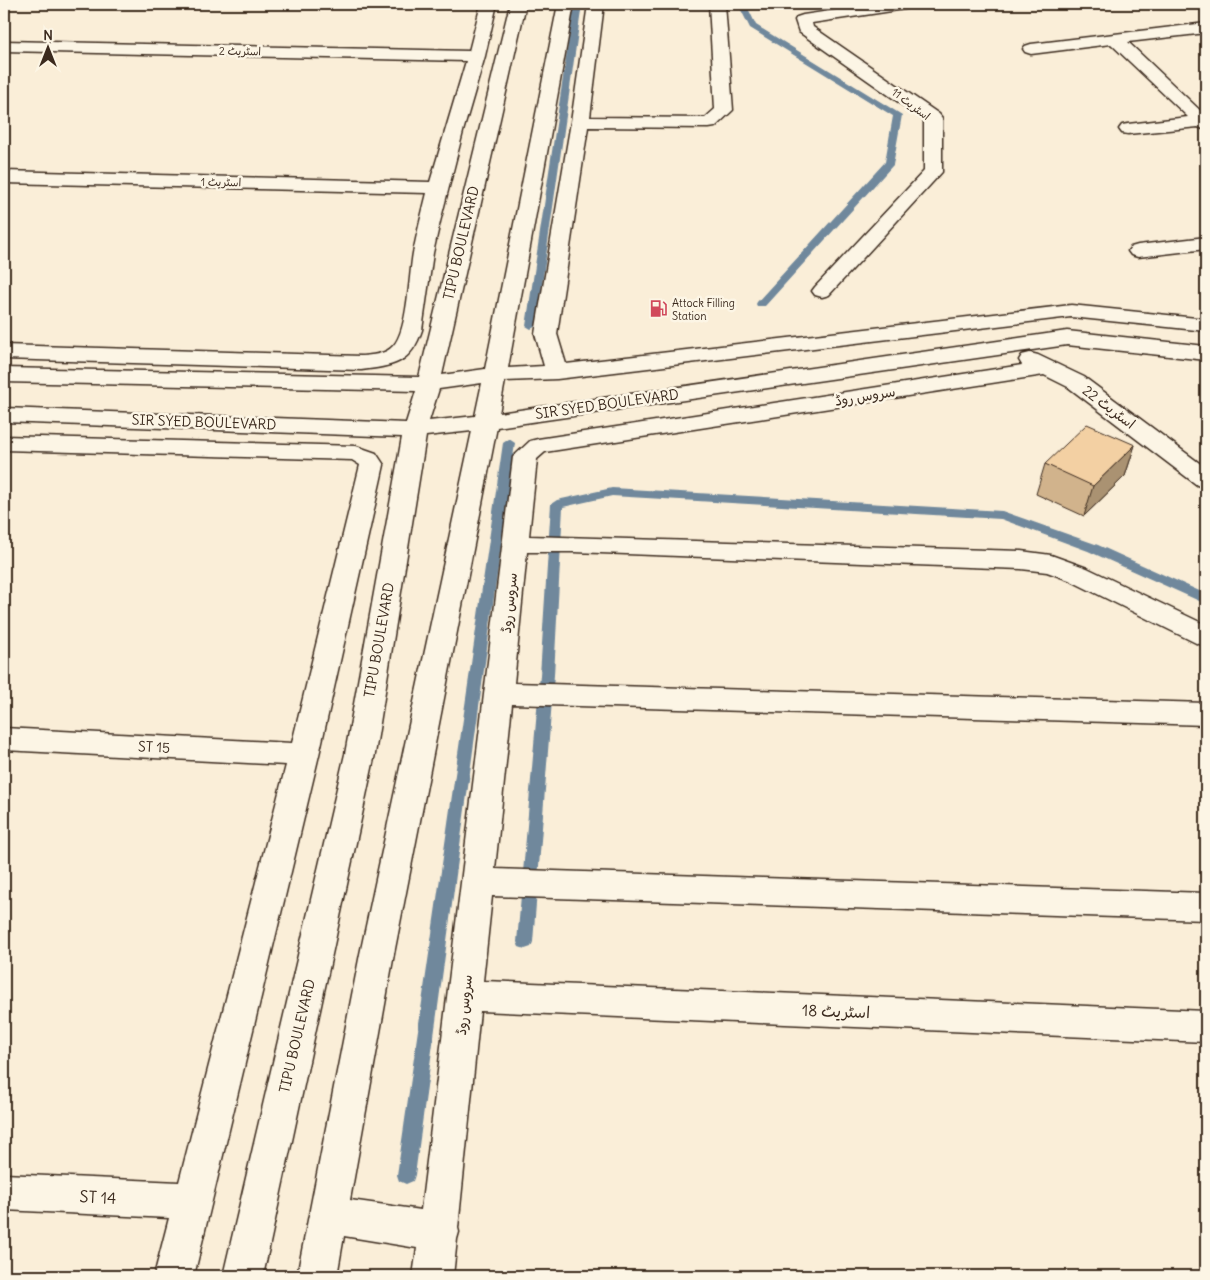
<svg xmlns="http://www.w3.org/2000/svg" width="1210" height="1280" font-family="Delius,'Playpen Sans Arabic',sans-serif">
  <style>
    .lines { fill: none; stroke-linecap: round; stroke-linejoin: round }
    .stream { fill: #6f889c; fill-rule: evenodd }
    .minor-casing { stroke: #3b2a1e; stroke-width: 3 }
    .minor { fill: #fcf5e5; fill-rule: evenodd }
    .wall { fill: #d1b38c; stroke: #3b2a1e }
    .shaded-wall { fill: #aa9272; stroke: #3b2a1e }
    .building { fill: #f3d0a3; stroke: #3b2a1e }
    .labels { text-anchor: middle; stroke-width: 5; stroke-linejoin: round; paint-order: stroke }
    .far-street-label { font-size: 11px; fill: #3b2a1e; stroke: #fcf5e5 }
    .far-poi-label { font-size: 11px; fill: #3b2a1e; stroke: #fcf5e5; text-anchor: start }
    .street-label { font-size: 14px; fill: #3b2a1e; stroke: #fcf5e5 }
    .near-street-label { font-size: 16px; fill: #3b2a1e; stroke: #fcf5e5 }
  </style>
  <rect width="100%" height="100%" fill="#faeed8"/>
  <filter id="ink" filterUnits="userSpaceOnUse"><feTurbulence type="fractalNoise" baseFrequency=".02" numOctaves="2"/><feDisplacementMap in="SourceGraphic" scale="10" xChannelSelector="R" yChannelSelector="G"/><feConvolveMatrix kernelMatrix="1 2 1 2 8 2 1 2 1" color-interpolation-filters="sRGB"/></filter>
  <g filter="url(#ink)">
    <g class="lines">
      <g class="stream">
        <polygon points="574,4 582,4 536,326 531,329 526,326"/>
        <polygon points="738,4 746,4 756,25 902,115 893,165 765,306 757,306 756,304 757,302 885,162 893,116 750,28"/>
        <polygon points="509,439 515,443 415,1175 413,1181 406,1184 399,1181 397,1175 503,443"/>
        <polygon points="612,488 1002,511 1098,545 1206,594 1206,604 1088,551 1001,519 612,496 563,507 554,675 533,942 531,947 525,949 519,947 517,942 540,675 551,504 557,500"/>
      </g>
      <defs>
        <g id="minor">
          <path d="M481,4H497L485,56L464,128L440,222L433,253L422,330C411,364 393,366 361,370L4,359V345L361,356C372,355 385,355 393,346C408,331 409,275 413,253C417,233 422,213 427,193L4,183V171L430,182L466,61L4,51V41L469,51Z"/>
          <path d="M510,4H526L442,375L485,369L558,4H574L508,368L544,366L535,334L571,122L588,4H604L590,117L705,118L715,109L709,4H725L733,110L715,127L709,128L588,127L557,334L566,364L1071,305L1206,319V331L1071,317L557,379L505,381L499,413L1067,331L1206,346V360L1067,345L497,427L394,954L350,1200L421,1210L513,457L530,441L538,439L1022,365L1019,360L1022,355L1030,353L1038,355L1084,377L1206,468V488L1197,485L1068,387L1044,375L545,452L537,459L529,536L1021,551L1051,555L1087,568L1206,625V646L1196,643L1069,580L1047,572L1021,569L574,552H527L514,683L1206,703V725L512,704L495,869L1206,893V920L492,896L483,981L1206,1011V1042L480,1011L458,1228L459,1232L457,1239L453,1276H413L417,1248L344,1236L337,1276H297L360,954L472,431L426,436L375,754L263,1276H223L345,754L402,437L4,422V408L406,423L416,391L4,382V368L419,377ZM482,383L475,416L429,421L439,389Z"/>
          <polygon points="877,4 913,4 911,7 905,9 812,23 813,27 939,114 942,118 942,172 829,295 822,297 815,295 812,291 815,287 924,171 924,120 799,32 795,20 797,17 803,15"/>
          <polygon points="1206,23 1206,33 1128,42 1206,116 1206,130 1198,127 1128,134 1122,133 1119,129 1122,125 1128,124 1188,117 1111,44 1031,54 1025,52 1023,49 1025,46 1031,44"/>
          <polygon points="1206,237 1206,249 1138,257 1131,255 1128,251 1131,247 1138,245"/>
          <polygon points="4,436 356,446 376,453 384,465 319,755 194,1276 154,1276 169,1218 4,1210 4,1174 179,1182 286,765 4,750 4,728 292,743 360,465 352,460 4,450"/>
        </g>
      </defs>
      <use href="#minor" class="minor-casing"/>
      <use href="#minor" class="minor"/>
    </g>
    <polygon class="wall" points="1135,445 1125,476 1084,516 1036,494 1045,464"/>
    <polygon class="shaded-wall" points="1135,445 1125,476 1084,516 1093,486"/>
    <polygon class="building" points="1087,424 1135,445 1093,486 1045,464"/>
  </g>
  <defs>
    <symbol id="fuel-bare" viewBox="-9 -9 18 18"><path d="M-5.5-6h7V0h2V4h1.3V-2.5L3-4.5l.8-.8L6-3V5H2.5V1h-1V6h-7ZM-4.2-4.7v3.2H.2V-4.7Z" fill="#d1495b" stroke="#fcf5e5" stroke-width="2.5" paint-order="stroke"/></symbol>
  </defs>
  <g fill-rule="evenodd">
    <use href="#fuel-bare" x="646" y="296" width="25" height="25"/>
  </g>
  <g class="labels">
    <g class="far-street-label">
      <text transform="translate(240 51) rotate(1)" y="4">اسٹریٹ 2</text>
      <text transform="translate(911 104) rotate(37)" y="4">اسٹریٹ 11</text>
      <text transform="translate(221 182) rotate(1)" y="4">اسٹریٹ 1</text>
    </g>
    <g class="far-poi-label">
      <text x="672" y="307">Attock Filling<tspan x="672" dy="13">Station</tspan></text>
    </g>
    <g class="street-label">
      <text transform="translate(461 243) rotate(-77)" y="5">TIPU BOULEVARD</text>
      <text transform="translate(865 396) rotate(-9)" y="5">سروس روڈ</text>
      <text transform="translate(607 404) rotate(-8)" y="5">SIR SYED BOULEVARD</text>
      <text transform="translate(1109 407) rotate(37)" y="5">اسٹریٹ 22</text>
      <text transform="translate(204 422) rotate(2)" y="5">SIR SYED BOULEVARD</text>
      <text transform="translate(509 603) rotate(-84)" y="5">سروس روڈ</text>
      <text transform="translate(379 640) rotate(-80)" y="5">TIPU BOULEVARD</text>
      <text transform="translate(154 747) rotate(3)" y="5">ST 15</text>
      <text transform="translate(464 1005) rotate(-84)" y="5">سروس روڈ</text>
      <text transform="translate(297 1036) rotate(-77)" y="5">TIPU BOULEVARD</text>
    </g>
    <g class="near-street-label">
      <text transform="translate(836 1011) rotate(2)" y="6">اسٹریٹ 18</text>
      <text transform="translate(98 1197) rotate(3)" y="6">ST 14</text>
    </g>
  </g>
  <rect width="1210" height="1280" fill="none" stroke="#fcf5e5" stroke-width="20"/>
  <rect x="10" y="10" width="1190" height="1260" fill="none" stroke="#3b2a1e" stroke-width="2" filter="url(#ink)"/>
  <g transform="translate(48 48)" stroke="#fcf5e5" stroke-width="4" paint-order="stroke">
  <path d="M0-4L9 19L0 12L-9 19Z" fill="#3b2a1e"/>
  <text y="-8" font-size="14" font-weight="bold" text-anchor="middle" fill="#3b2a1e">N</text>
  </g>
</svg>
